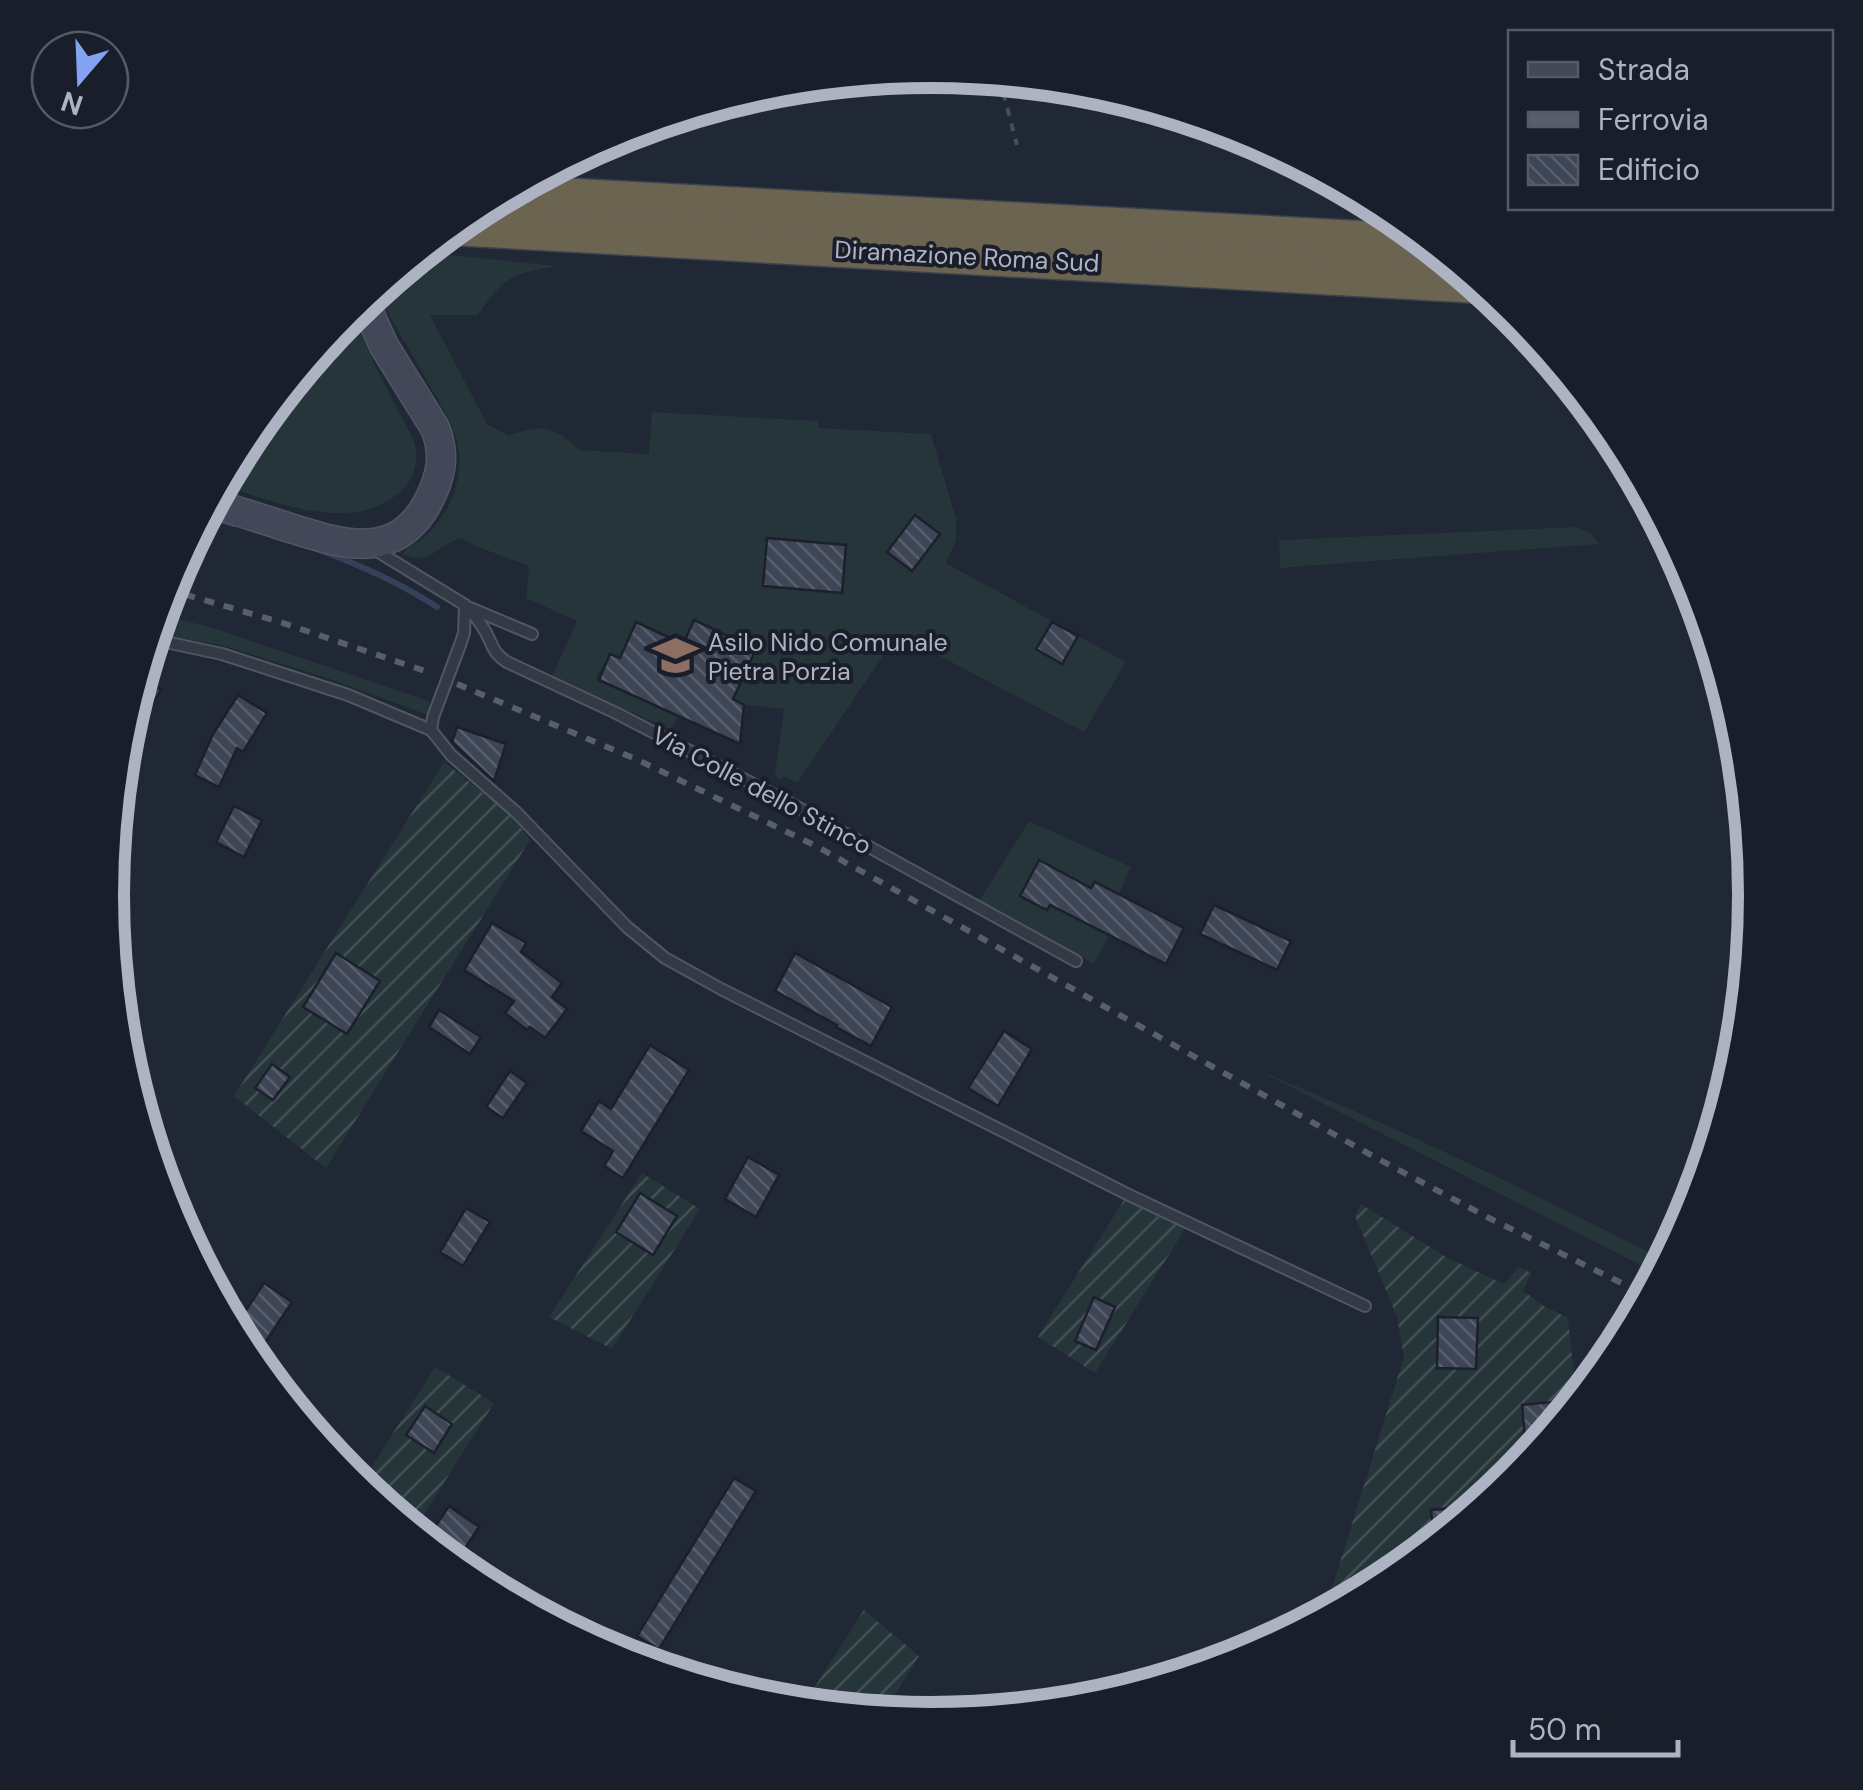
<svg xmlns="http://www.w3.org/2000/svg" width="1863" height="1790" font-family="'DM Sans',sans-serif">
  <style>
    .grass { fill: #253539 }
    .garden { fill: url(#garden-furrows); fill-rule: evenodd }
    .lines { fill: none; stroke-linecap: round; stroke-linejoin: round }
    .stream { stroke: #35405b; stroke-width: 6 }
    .building { fill: url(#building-back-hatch); stroke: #1b202c; stroke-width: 2.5 }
    .lane-casing { stroke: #515663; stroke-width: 14 }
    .secondary-casing { stroke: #515663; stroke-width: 31 }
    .highway-casing { stroke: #3e4350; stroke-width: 41 }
    .path { stroke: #425155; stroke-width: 4; stroke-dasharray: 8 8; stroke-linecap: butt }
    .lane { stroke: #333945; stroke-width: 10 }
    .secondary { stroke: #424858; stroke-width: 28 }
    .highway { stroke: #6b6451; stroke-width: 38 }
    .rail { stroke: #575e6e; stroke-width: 6; stroke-dasharray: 10 10; stroke-linecap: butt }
    .lane-bridge-casing { stroke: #515663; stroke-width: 14; stroke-linecap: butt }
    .lane-bridge { stroke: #333945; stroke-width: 10 }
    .labels { text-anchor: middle; stroke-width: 8; stroke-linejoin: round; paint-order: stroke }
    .street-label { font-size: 25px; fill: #adb3c2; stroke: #191e2a }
    .poi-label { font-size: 25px; fill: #adb3c2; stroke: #191e2a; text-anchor: start }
    .rim { fill: none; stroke: #adb3c2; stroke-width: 12 }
  </style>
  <defs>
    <pattern id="garden-furrows" width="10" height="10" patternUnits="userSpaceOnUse" patternTransform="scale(2.5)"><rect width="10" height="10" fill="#253539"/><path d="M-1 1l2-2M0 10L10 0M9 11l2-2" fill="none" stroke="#425054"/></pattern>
    <pattern id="building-back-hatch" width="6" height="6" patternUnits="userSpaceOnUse" patternTransform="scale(2.5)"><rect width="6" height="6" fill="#3e4656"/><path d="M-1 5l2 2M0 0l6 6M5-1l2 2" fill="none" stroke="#575e6d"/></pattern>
  </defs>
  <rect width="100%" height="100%" fill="#202735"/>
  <g class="grass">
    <path d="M421,252L558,266C511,274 505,276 478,315H430L487,424L509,436C538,423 557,426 579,450L649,454L652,412L818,421L819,428L931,434L956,518V540L946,563L1126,662L1084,732L898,634L797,783L786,777L779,779L775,774L784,709L744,705L733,699L756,649L694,620L677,656L652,672L668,637L637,622L620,658L610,654L596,678L678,716L671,730L552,676L577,621L526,598L529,566L473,545L462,538C440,543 428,568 403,554L406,548C423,542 435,527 445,512C455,496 461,471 459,452C457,427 439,403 427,381C412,354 396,327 380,300L376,289Z"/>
    <path d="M351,309L374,364L413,439C419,457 417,476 402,490C353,537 274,501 220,485L246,436Z"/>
    <polygon points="1576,527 1590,532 1599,544 1280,568 1279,540"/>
    <polygon points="159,615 207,626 429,701 428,715 327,678 221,645 153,634"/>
    <polygon points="1029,821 1131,867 1119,894 1128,899 1094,964 979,901"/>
    <path d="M1257,1070C1397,1126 1532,1193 1667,1261L1660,1273L1650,1270Z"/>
  </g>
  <g class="garden">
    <polygon points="444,762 513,817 530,840 326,1168 234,1096"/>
    <polygon points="642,1173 700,1209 612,1349 549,1317"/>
    <path d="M1124,1200L1185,1229L1095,1373L1038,1337ZM1094,1298L1115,1307L1096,1350L1075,1340Z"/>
    <polygon points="1361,1204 1446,1257 1504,1284 1519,1267 1532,1273 1523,1291 1544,1306 1568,1318 1577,1403 1563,1419 1561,1401 1522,1405 1526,1449 1539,1448 1514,1479 1483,1505 1431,1510 1434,1545 1389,1581 1323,1617 1404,1357 1397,1317 1355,1216"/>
    <polygon points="435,1367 494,1403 413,1532 359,1487"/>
    <polygon points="864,1610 919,1656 882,1715 864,1713 865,1711 832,1691 820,1709 802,1707"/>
  </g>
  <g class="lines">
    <g class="stream">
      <polyline points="204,515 233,524"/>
      <path d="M317,549C360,565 399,582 437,607"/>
    </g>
  </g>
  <g class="building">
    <polygon points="915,515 940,534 912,571 887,552"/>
    <polygon points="767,538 846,545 842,593 763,586"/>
    <polygon points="694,620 756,649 733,699 744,705 740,744 599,680 610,654 620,658 636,622 683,644"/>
    <polygon points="1052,622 1078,636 1062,664 1036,649"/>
    <polygon points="140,677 161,690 142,721 129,713"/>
    <polygon points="238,695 267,713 243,752 237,748 219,787 195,775 213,734"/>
    <polygon points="457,727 506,744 494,781 452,742"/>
    <polygon points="234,806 262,820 244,857 216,842"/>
    <polygon points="1039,860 1091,888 1095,882 1184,928 1166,964 1050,905 1047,910 1020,896"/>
    <polygon points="1214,905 1291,941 1277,970 1200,934"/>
    <polygon points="492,923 526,943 521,952 562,983 552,997 567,1009 545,1038 530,1027 527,1030 505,1013 514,1001 464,970"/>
    <polygon points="336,953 380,981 347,1034 303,1007"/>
    <polygon points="795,953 892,1007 871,1046 836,1027 837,1025 775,991"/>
    <polygon points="439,1010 481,1037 470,1054 429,1027"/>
    <polygon points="1004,1031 1032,1049 998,1106 968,1088"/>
    <polygon points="650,1045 689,1070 623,1178 604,1166 613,1151 581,1131 599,1101 611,1109"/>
    <polygon points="272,1064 290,1077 273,1100 255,1088"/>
    <polygon points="510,1071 527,1083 503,1118 486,1107"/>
    <polygon points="748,1157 779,1175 756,1217 725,1199"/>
    <polygon points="640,1193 677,1216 653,1255 616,1232"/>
    <polygon points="466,1208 490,1222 463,1266 440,1252"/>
    <polygon points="264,1283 292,1302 254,1359 245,1353 233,1330"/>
    <polygon points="1094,1297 1115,1307 1096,1350 1075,1341"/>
    <polygon points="1438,1317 1478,1318 1476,1369 1437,1368"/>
    <polygon points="1562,1401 1563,1419 1539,1448 1526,1450 1522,1405"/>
    <polygon points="425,1406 452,1424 434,1453 406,1435"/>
    <polygon points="734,1478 756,1491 659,1649 637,1636"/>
    <polygon points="1483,1505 1466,1519 1434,1545 1431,1510"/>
    <polygon points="449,1506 479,1527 454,1565 425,1542"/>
  </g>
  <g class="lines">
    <defs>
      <g id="lane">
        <polyline points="372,548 465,605 464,633 460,645"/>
        <path d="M465,605C470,612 478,619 482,626C493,642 490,651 507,662L616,713L784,800L1076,961"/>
        <polyline points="470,608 532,634"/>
        <polyline points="151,639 222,654 348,695 431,730"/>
        <polyline points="433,717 431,730 451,755 517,813 627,927 665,958 721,989 1129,1195 1365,1306"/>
      </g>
      <path id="secondary" d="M210,502C235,511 260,518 284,526C338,543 395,564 428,502C441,477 446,455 435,428L384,346L363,299"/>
      <g id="highway">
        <polyline points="501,194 1433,244"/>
        <polyline points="453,226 1481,284"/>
      </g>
    </defs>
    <use href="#lane" class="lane-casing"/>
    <use href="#secondary" class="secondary-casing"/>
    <use href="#highway" class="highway-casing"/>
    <polyline class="path" points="999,77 1017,145"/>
    <use href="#lane" class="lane"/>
    <use href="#secondary" class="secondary"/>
    <use href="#highway" class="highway"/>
    <g class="rail">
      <polyline points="166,589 280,622 431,673"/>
      <polyline points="457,684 638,760 816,846 1382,1161 1489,1218 1648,1296"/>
    </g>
    <defs>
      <polyline id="lane-bridge" points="433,717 460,645"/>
    </defs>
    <use href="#lane-bridge" class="lane-bridge-casing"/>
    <use href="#lane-bridge" class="lane-bridge"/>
  </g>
  <defs>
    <symbol id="school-bare" viewBox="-9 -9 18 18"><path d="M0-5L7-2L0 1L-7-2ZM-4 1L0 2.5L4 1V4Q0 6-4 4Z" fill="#8d6e63" stroke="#191e2a" stroke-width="2.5" paint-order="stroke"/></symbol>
  </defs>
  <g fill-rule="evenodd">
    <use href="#school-bare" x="644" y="624" width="63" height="63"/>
  </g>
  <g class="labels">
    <g class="street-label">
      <text transform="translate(967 256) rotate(3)" y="9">Diramazione Roma Sud</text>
      <text transform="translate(762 790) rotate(28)" y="9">Via Colle dello Stinco</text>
    </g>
    <g class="poi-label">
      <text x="708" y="651">Asilo Nido Comunale<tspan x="708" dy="29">Pietra Porzia</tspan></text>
    </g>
  </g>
  <path d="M0 0H1863V1790H0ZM124 895a807 807 0 1 1 1614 0a807 807 0 1 1-1614 0Z" fill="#191e2a" fill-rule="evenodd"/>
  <path class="rim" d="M124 895a807 807 0 1 1 1614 0a807 807 0 1 1-1614 0Z"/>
  <rect x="1508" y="30" width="325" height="180" fill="#191e2a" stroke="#545a67" stroke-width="2.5"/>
  <rect x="1528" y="62" width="50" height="15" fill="#424858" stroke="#545a67" stroke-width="2.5"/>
  <text x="1598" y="80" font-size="30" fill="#adb3c2">Strada</text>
  <rect x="1528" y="112" width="50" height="15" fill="#575e6e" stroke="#545a67" stroke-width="2.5"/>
  <text x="1598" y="130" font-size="30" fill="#adb3c2">Ferrovia</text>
  <rect x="1528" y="155" width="50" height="30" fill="url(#building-back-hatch)" stroke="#545a67" stroke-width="2.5"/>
  <text x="1598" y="180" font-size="30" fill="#adb3c2">Edificio</text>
  <g transform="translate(80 80) rotate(199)"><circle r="48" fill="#191e2a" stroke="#545a67" stroke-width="2.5"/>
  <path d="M0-8L18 38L0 25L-18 38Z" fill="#83a2f1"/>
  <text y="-15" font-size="28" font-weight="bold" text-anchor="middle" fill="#adb3c2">N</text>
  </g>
  <path d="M1513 1740v15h165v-15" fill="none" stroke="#adb3c2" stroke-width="5"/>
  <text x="1528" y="1740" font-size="30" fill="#adb3c2" stroke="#191e2a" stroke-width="8" paint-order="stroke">50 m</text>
</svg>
